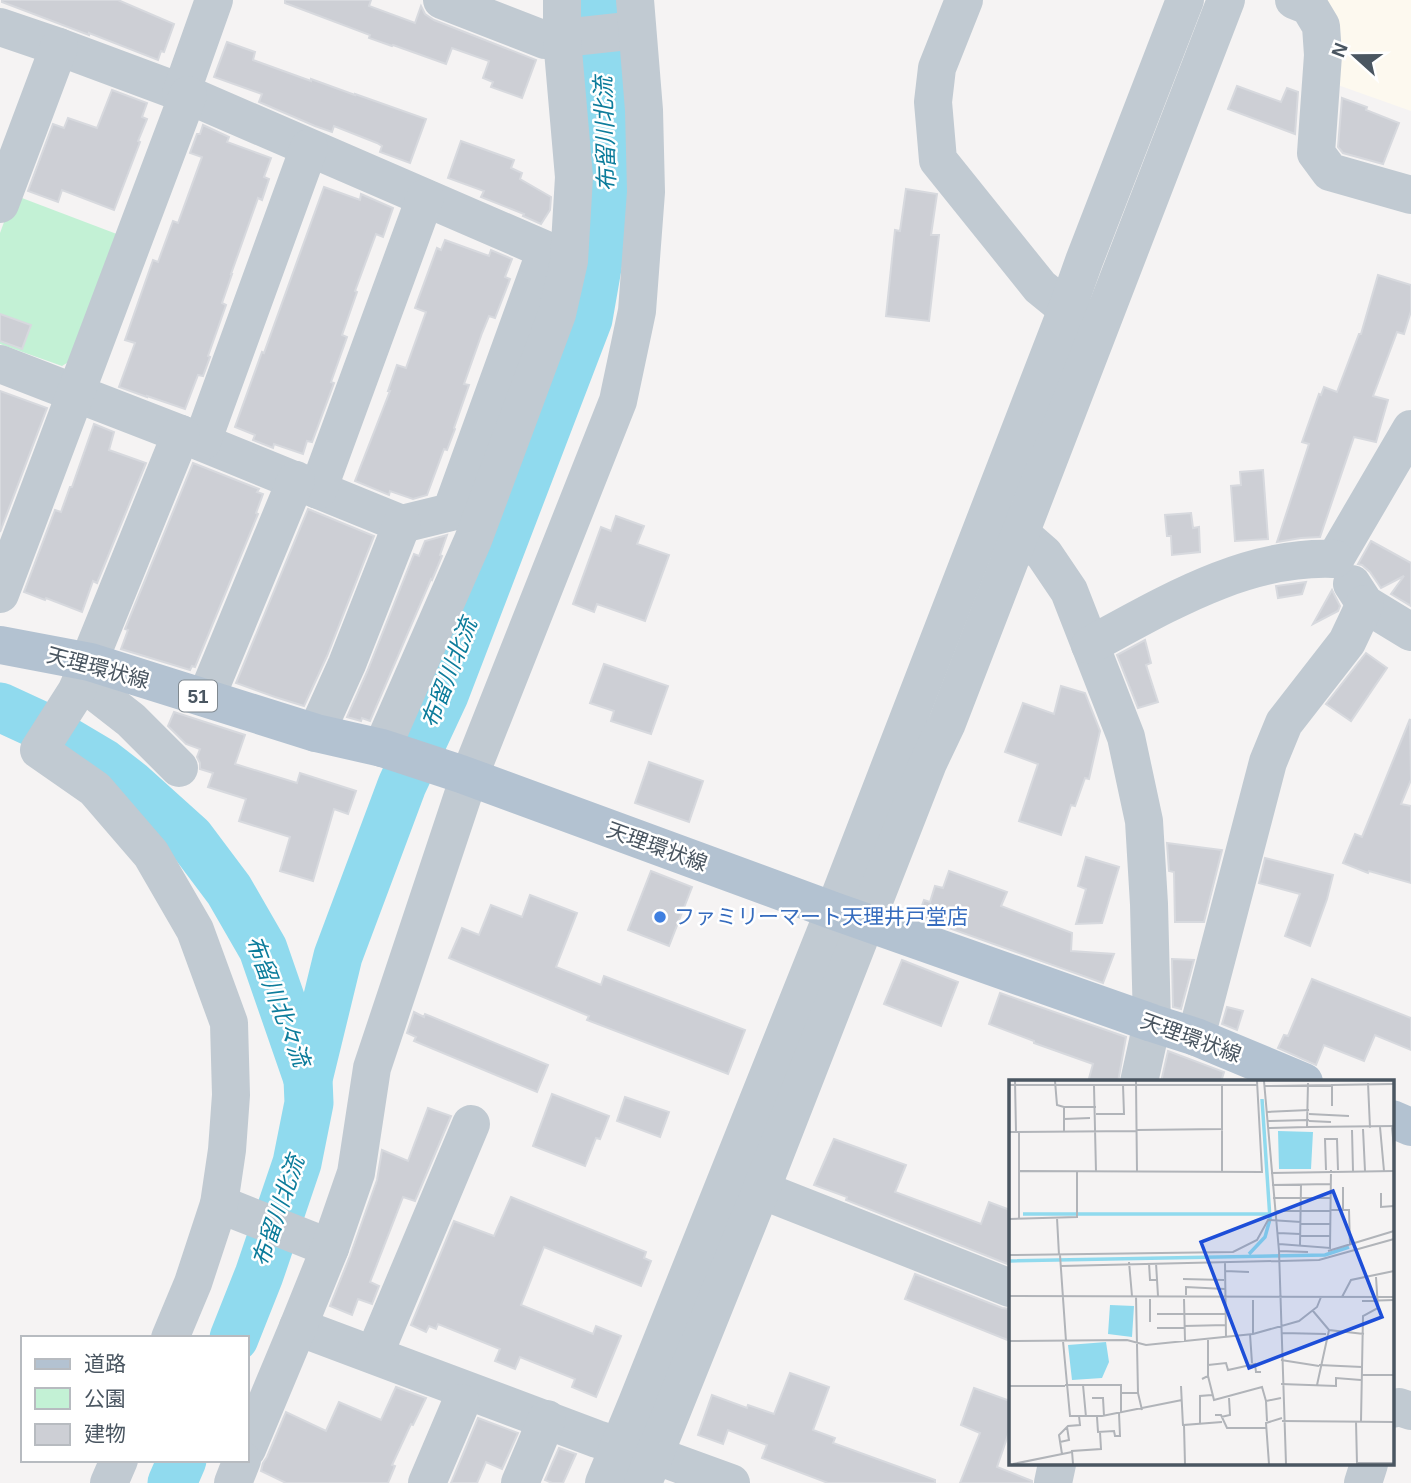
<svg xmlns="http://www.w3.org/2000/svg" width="1411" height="1483" font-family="Arial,'Noto Sans JP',sans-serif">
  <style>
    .commercial { fill: #fdf9ef }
    .green { fill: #c3f1d5 }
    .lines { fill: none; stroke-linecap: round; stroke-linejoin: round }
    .river { stroke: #90daee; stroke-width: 49 }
    .building { fill: #cdcfd5; stroke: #d7d9de; stroke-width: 2 }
    .minor { stroke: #c1cad2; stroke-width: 38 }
    .major { stroke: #b3c2d1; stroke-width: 38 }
    .shop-dot { fill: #3f7fe0; stroke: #fff; stroke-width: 2.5 }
    .labels { text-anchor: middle; stroke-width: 5; stroke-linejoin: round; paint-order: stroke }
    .shield { fill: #fff; stroke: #808990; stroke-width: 2 }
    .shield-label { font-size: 19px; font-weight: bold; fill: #4a5661 }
    .street-label { font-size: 21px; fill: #4a5661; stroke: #fff }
    .shop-label { font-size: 21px; fill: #366cbe; stroke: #fff; text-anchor: start }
    .water-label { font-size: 23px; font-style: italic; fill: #0c7c9b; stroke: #fff }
    .inset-river { fill: none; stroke: #90daee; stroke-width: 3.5 }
    .inset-road { fill: none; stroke: #b1b4b9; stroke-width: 2 }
    .view { fill: #1d4ed8; fill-opacity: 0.15; stroke: #1d4ed8; stroke-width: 3.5 }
    .inset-edge { fill: none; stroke: #4a5661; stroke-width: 3.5 }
  </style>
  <rect width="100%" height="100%" fill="#f5f3f3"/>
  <polygon class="commercial" points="1323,0 1411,0 1411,111 1335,84"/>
  <polygon class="green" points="14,195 122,236 75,358 62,366 0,344 0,233"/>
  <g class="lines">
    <g class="river">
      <polyline points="0,707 39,725 103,763 130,784 190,838 229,890 263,949 308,1079"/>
      <polyline points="234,1338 259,1275 297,1163 309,1103 308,1079 338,956 402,785 444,695 588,319 606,216 608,149 598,0"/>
      <polyline points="172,1483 182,1460"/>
    </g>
  </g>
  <g class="building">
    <polygon points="2,0 118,0 174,24 164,52 161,51 158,60 89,33 89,35 2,2"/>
    <polygon points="285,0 371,0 369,6 415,23 421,6 425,14 434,20 536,60 522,98 491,87 493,82 483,78 489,61 452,48 446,64 393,45 392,46 369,38 370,35 285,3"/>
    <polygon points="227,42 255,52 253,60 311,81 311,79 355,95 355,94 426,119 410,163 380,152 382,146 377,143 334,126 332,132 315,126 259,102 262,94 214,77"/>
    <polygon points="1237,86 1281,102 1287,88 1298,92 1295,134 1228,109"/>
    <polygon points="112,90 147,103 142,117 147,119 138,141 140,142 114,210 62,190 58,202 28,191 53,124 64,128 68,118 97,128"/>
    <polygon points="1342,98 1367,107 1366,110 1399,123 1383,164 1343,153 1338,147"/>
    <polygon points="203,125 229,137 227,142 271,158 264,177 269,179 262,200 258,198 231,274 232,274 222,303 226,305 208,356 210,357 203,376 198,375 185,409 147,396 147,397 119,387 135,343 125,340 153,260 158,262 173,221 178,223 202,157 190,153 197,134 200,134"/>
    <polygon points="461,141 514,160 511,168 522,173 520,179 551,197 550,210 541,224 523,216 524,214 481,197 484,191 448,178"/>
    <polygon points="324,187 360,200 361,194 393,208 383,237 376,234 355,291 357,292 342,335 347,337 331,382 334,383 312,442 307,441 303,454 274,444 273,448 253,440 255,435 235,427 262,352 264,353"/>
    <polygon points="906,189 937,194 931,235 939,235 929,321 886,316 895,230 900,231"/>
    <polygon points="445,240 489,256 491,250 512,259 505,277 510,279 495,318 489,316 482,333 464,384 469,385 454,428 455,429 447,450 444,449 427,495 413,499 390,491 389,495 355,481 390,391 388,391 397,365 406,368 426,312 415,308 437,248 441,250"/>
    <polygon points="1378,275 1411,285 1411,311 1404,334 1397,332 1373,396 1388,400 1376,442 1354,437 1320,537 1301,538 1277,542 1309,444 1302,442 1319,394 1321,395 1324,387 1337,392 1359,334 1361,334"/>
    <polygon points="0,314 31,325 22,349 0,341"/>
    <polygon points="0,391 47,408 0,532"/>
    <polygon points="94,424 114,432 109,450 146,463 97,583 93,581 82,612 46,598 45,600 24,592 55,510 61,512 70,487 72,487"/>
    <polygon points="193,463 259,489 257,492 263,494 256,513 258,514 195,667 192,666 190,670 121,649 128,630 125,629"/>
    <polygon points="1263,470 1268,539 1235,541 1231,486 1241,485 1240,472"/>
    <polygon points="308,509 374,536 327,656 304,706 275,697 236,683"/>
    <polygon points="1191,513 1193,528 1199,527 1200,552 1172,555 1171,536 1167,536 1165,515"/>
    <polygon points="616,516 644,526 637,544 669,555 645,621 597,604 594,612 573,604 601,527 611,531"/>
    <polygon points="447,535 440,555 442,556 432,580 431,579 370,721 362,718 361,721 347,717 367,672 414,554 419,556 425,541"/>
    <polygon points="1371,541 1411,563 1411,606 1391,594 1404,576 1381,588 1370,572 1362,565 1358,564"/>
    <polygon points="1306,582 1302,594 1278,598 1276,586"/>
    <polygon points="1332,590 1340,606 1338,611 1313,624"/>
    <polygon points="1145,640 1151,663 1146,665 1158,702 1138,708 1117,655"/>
    <polygon points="1366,653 1387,668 1351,721 1326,704"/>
    <polygon points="604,664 668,686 651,734 611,721 614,711 590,703"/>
    <polygon points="1061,686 1085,693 1100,731 1089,779 1085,778 1075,806 1071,805 1061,835 1019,821 1038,764 1005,752 1023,703 1054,714"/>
    <polygon points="174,712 245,735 235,764 297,783 300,773 356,791 348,814 334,809 313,881 280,871 290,837 239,821 246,799 208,787 213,773 200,769 200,763 197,757 200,749 186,744 168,726"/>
    <polygon points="1410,719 1411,780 1401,804 1411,806 1411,883 1369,871 1368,873 1343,863 1355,834 1362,837"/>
    <polygon points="649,762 703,781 689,822 635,803"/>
    <polygon points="1167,843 1222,850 1204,922 1175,922 1174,872 1169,871"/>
    <polygon points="1086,857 1119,867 1102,923 1076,924 1086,889 1078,886"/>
    <polygon points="1265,858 1333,875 1327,899 1310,946 1285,936 1300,894 1259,883"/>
    <polygon points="651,871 692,887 669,946 628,930"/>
    <polygon points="949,871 1007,892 1001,906 1072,933 1071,951 1114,954 1103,983 918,917 924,900 930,902 935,886 943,888"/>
    <polygon points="530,895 577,913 556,967 601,985 604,976 745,1030 728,1074 587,1020 589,1016 449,958 462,928 479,935 491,905 522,917"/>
    <polygon points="1172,959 1194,960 1181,1009 1173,1007"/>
    <polygon points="902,960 958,982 941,1026 884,1004"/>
    <polygon points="1312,979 1411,1018 1411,1050 1375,1035 1364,1061 1324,1045 1316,1065 1278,1048 1284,1035 1288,1036"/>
    <polygon points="1000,993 1126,1037 1118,1082 1088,1082 1093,1064 1034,1043 1034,1041 989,1024"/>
    <polygon points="1227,1007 1243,1011 1237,1030 1222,1024"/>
    <polygon points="414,1012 424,1017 425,1014 548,1065 537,1092 414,1041 416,1037 407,1033"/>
    <polygon points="1168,1051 1224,1072 1221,1082 1161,1082"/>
    <polygon points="552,1094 609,1116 600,1139 596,1138 585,1166 533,1146"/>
    <polygon points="625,1097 669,1112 660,1137 617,1121"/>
    <polygon points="428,1108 451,1116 415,1201 403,1197 370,1282 379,1286 372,1304 358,1299 352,1315 330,1306 350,1256 377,1180 382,1150 408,1161"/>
    <polygon points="834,1139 906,1165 895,1192 981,1224 989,1202 1010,1210 1010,1265 846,1200 847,1197 814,1185"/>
    <polygon points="511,1197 646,1252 644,1258 651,1261 641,1286 544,1247 521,1305 593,1334 596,1326 621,1336 596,1397 572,1387 575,1379 520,1357 515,1369 495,1361 500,1349 438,1324 436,1329 429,1326 426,1332 411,1325 454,1221 494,1236"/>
    <polygon points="915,1274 1002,1308 1010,1309 1010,1341 905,1299"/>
    <polygon points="790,1373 829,1387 813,1430 835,1438 833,1443 935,1480 935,1483 828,1483 762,1458 767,1445 728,1430 723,1444 698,1435 712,1395 747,1408 748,1405 774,1414"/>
    <polygon points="396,1387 426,1398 413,1425 411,1424 392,1465 395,1466 388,1483 286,1483 261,1471 263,1463 267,1457 286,1412 326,1431 339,1402 381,1420"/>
    <polygon points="974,1388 1010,1401 1010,1429 997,1467 1032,1481 1032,1483 960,1483 980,1433 961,1425"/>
    <polygon points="478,1418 518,1433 502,1469 486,1462 477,1483 451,1483"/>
    <polygon points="559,1448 576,1454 563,1483 552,1483 545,1480"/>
  </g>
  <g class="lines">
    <g class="minor">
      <polyline points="442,0 545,40 637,30"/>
      <polyline points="964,0 937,68 933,102 938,160 1040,287 1067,309 1089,319"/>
      <polyline points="1294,0 1309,6 1321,26 1323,55 1316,153 1330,172 1411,195"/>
      <polyline points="0,27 59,47 188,95 546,250 451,512 402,524 181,434 0,364"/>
      <polyline points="181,93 214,0"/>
      <polyline points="0,204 59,47"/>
      <polyline points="202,442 309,148"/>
      <polyline points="318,490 425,198"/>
      <polyline points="998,520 1020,533 1044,554 1069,591 1126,737 1144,821 1149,904 1152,1023 1139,1082"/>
      <polyline points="1335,559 1411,429"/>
      <polyline points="1352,584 1365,604 1411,632"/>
      <polyline points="0,594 188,95"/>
      <path d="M1090,645C1166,604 1246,555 1335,559"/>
      <polyline points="81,681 131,720 179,768"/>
      <polyline points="206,698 296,480"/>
      <polyline points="316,733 347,664 402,524"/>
      <polyline points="382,748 473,540 557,314 569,261 574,177 562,39 562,0"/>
      <polyline points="1196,1037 1268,762 1284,723 1347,642 1365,604"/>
      <polyline points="761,1190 1010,1288"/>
      <polyline points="219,1204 330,1248"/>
      <polyline points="298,1327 597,1439 619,1446 654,1455 731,1483"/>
      <polyline points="170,1338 193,1283 219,1204 227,1150 231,1095 229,1023 195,930 151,854 95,789 39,750 76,692 81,681 181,434"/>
      <polyline points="374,1355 471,1124"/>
      <polyline points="1392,1409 1399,1407 1411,1411"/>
      <polyline points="247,1449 298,1327 330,1248 356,1173 372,1068 469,777 618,401 637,311 646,192 644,110 635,0"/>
      <polyline points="109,1483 119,1460"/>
      <polyline points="233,1483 242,1460"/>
      <polyline points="427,1483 461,1403"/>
      <polyline points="520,1483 547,1419"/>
      <polyline points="604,1483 637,1403 834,911 1067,309 1084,261 1185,0"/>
      <polyline points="643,1483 761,1190 928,763 947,723 1226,0"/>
      <polyline points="1053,1483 1057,1464"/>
      <polyline points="1363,1483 1369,1464"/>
    </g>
    <g class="major">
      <polyline points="0,645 90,662 316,733 382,748 461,774 834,911 1152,1023 1196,1037 1304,1082"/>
      <polyline points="1392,1119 1411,1127"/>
    </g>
  </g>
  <circle class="shop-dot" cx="660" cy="917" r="7"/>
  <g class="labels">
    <rect class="shield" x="179" y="680.5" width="38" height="31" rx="5"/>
    <g class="shield-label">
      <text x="198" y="703">51</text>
    </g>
    <g class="street-label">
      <text transform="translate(98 668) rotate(15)" y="7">天理環状線</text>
      <text transform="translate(657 847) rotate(20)" y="7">天理環状線</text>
      <text transform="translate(1191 1038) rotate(20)" y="7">天理環状線</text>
    </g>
    <g class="shop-label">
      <text x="674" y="924">ファミリーマート天理井戸堂店</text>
    </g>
    <g class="water-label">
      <text transform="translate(605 134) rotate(-92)" y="8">布留川北流</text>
      <text transform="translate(449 673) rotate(-69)" y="8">布留川北流</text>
      <text transform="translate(278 1001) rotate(69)" y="8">布留川北々流</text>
      <text transform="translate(278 1211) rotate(-71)" y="8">布留川北流</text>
    </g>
  </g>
  <g transform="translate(1009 1080)">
    <rect width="385" height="385" fill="#f5f3f3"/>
    <path d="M269,51L304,52L302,89H270ZM101,225L125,226L123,257L99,254ZM97,262L100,282L93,298L63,300L59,265Z" fill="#90daee"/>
    <path class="inset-river" d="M14,134H261M240,174L256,157L261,139L253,19M0,181L316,175L340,167"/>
    <path class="inset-road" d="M6,1L7,52M46,1L48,25L55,27V51M127,1L128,92M255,1L270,171L277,384M299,3L298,47L385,46M359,3L361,48M323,4V26M0,5H249M85,6L87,92M256,6L385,4M55,27H87M258,32L300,30M87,34H115L114,5M300,34L340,36M55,39L81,38M259,41L300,40M300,41L322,42M383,46L385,69M371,47L375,91M260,48L298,47M354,49L356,91M128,50L214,49M343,50L344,91M0,52L127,51M317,90L316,59H328L329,90M11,91L253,92L248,1M213,91V4M262,93L385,91M263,105L322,104M334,107V130M372,113V127L385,126M264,118H322M322,130H340L341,165M266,131H322M48,138L50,175M0,139L68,137V92M10,139V52M292,144H322M269,153L291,154M291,156H321M270,164L321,168L322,90M291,165L292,105M270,171L299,172M319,171L385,151M0,175L224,172L248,160L259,140L292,142M51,175L57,261M120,182L123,216M140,183L141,200H148M147,183L149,216M216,183L217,257M52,186L310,180L385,159M216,191L240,192M174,199L215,200M177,215V207L216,209M0,216L385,217M127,216L129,313M333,217L342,200L385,191M141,219V242M175,219L176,261M353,221L385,220M304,231L320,250L355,254M148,234H175M175,234H217M175,246L217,245M148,248H175M273,253L317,254M241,254L243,283M244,254V220M0,261L118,260L137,265L244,254L290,241L308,227L312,217M54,261L61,336H93L173,320M272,280L310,286M199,285L217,283L219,290L246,284L247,292H252M310,285L353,287M353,295H385M199,296L205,320L253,307L257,321M193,299L199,296V260M272,304L327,306V298L352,300M56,305H112V333M74,305L77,337M308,305L320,250M0,306H56M172,306L174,346M112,313H129L133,330M83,318H94L95,336M206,335H212L218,348H257M88,337L89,352L105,351L106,356H111L110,333M212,337L221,335L220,318M258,341L257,321L272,318M273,341L385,342M347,341L348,384M352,341L354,236L369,228L367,197M191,343V316L203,315M51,362L60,360L58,347M53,374L50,355L59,346L71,345L70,336M348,383H385M4,384L63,372M64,384L63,371L92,369L91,352M176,384L175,345L213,342M260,384L257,343L273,338"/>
    <path class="view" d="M324,111L373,237L240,288L192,162Z"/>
    <rect width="385" height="385" class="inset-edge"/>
  </g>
  <rect x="21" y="1336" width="228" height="126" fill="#ffffff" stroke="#b7bbc0" stroke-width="2"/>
  <rect x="35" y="1359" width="35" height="10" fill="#b3c2d1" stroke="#b7bbc0" stroke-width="2"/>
  <text x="84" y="1371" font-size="21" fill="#4a5661">道路</text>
  <rect x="35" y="1388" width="35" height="21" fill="#c3f1d5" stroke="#b7bbc0" stroke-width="2"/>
  <text x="84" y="1406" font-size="21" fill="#4a5661">公園</text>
  <rect x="35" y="1424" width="35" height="21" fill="#cdcfd5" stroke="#b7bbc0" stroke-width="2"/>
  <text x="84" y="1441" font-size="21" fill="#4a5661">建物</text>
  <g transform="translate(1355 56) rotate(291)" stroke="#ffffff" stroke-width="5" paint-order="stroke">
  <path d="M0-5L12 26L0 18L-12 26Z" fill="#4a5661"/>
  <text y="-10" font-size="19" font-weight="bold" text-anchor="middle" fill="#4a5661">N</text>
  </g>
</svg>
